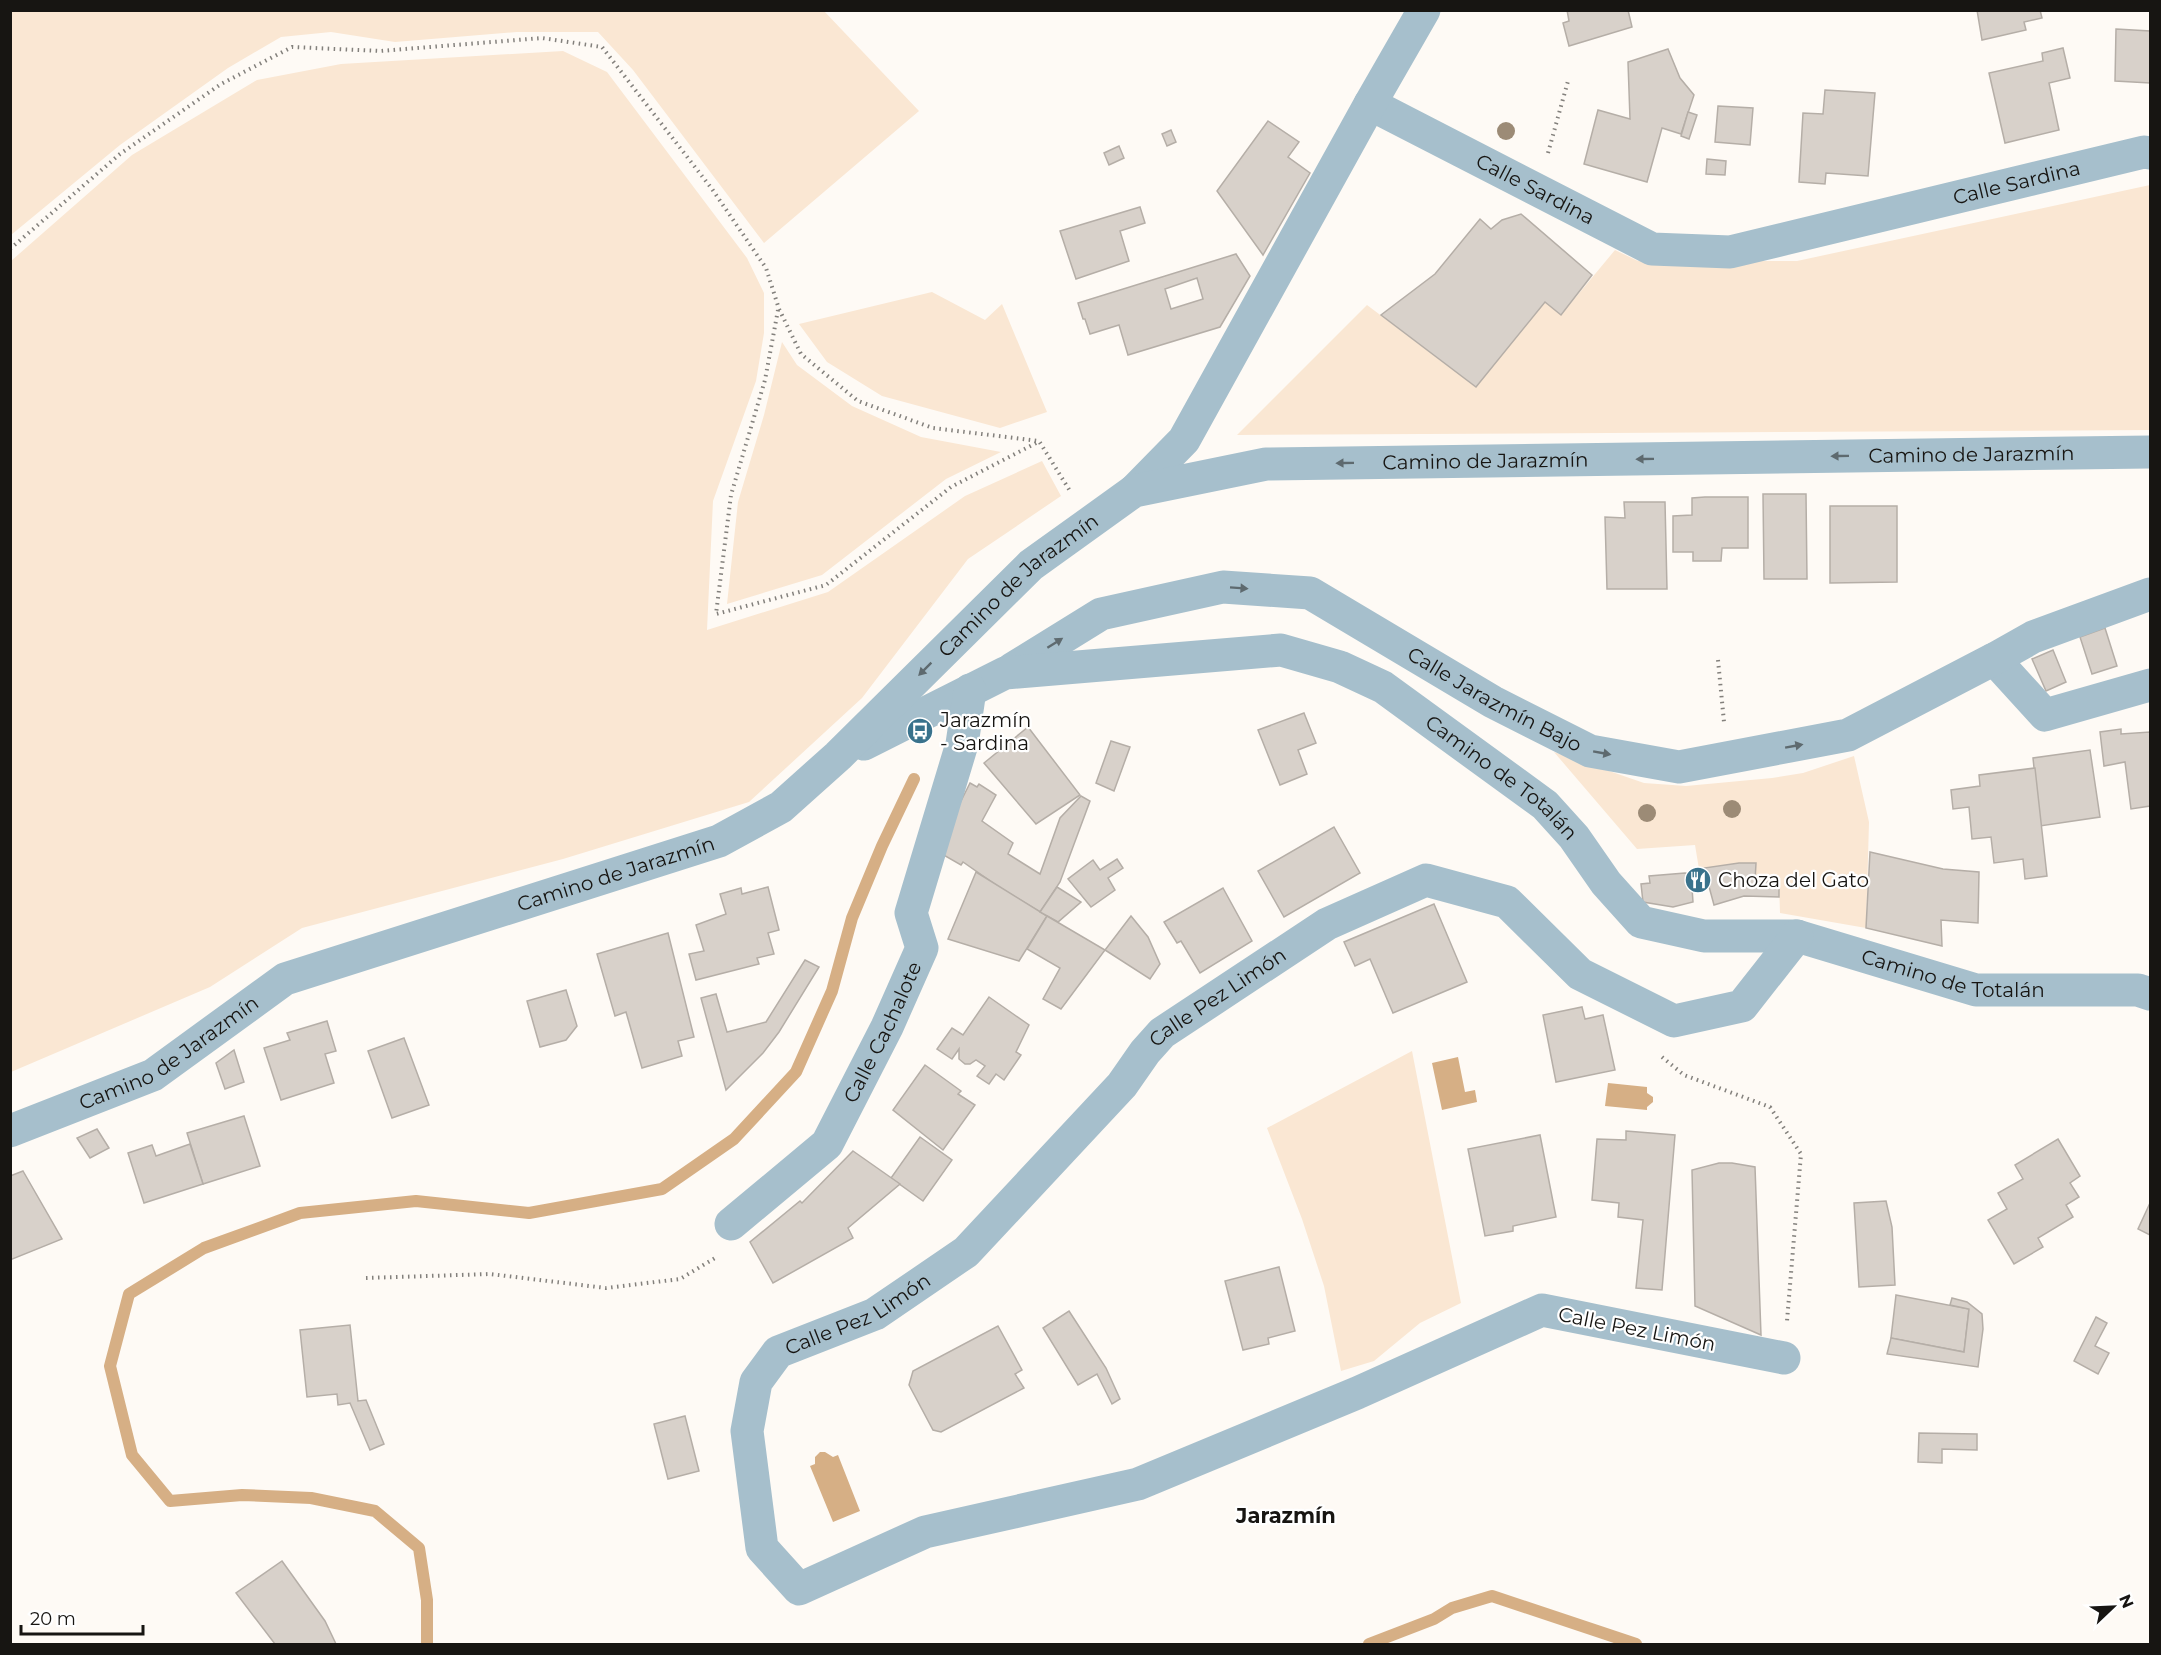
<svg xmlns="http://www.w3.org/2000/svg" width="2161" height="1655" font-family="Montserrat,sans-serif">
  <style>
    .green { fill: #fae7d3 }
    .water { fill: #d6af85 }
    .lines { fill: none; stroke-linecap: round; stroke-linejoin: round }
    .stream { stroke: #d6af85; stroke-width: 12 }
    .building { fill: #d8d1ca; stroke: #b5aea7; stroke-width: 1.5; fill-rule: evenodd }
    .path { stroke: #83807c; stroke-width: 4; stroke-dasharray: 1.5 4.5; stroke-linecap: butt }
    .minor { stroke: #a6bfcc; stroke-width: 33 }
    .tree { fill: #9c8b76 }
    .oneway { fill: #5e6a6f }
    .labels { text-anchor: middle; stroke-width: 4.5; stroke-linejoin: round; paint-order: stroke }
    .street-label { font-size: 20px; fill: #171512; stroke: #fff }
    .poi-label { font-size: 20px; fill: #171512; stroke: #fff; text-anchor: start }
    .neighbourhood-label { font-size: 21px; font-weight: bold; fill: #171512; stroke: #fff }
  </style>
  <rect width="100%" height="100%" fill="#fefaf5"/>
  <g class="green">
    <polygon points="11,10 824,11 919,111 764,243 633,70 598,32 517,32 395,42 331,32 281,37 228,68 120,145 11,235"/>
    <polygon points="563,51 607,72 747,258 764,293 764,333 756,381 713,501 707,630 828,592 965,496 1042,461 1061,496 968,559 862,698 749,802 563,859 302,928 210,987 11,1072 11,261 132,155 257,80 341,64"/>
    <polygon points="2150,185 2150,430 1237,435 1367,305 1476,387 1545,302 1561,315 1615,250 1638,261 1797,261"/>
    <polygon points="932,292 985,320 1002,304 1047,412 1000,428 882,396 827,362 799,324"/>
    <polygon points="782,342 797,365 852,406 921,437 1001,452 946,479 822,575 727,604 738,502 764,415"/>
    <polygon points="1554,752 1644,783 1686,786 1772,778 1803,773 1854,756 1869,822 1866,928 1780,913 1779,882 1755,882 1756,863 1699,869 1695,845 1637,849"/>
    <polygon points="1412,1051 1461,1303 1420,1323 1374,1361 1341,1371 1324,1286 1302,1219 1267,1128"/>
  </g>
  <g class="water">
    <polygon points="1458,1057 1465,1092 1475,1090 1477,1102 1442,1110 1432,1063"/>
    <polygon points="1608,1083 1647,1087 1647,1093 1653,1097 1653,1102 1647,1107 1647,1110 1605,1106"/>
    <polygon points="820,1452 825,1452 833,1457 838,1455 860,1511 833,1522 810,1466 815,1464 815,1457"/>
  </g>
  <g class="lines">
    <g class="stream">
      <polyline points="427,1644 427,1600 419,1548 375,1511 311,1498 242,1495 170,1501 132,1455 110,1366 129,1294 204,1248 300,1213 416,1201 529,1213 662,1189 734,1139 796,1072 832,991 852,918 882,846 914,779"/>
      <polyline points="1369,1644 1434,1619 1452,1608 1492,1596 1636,1644"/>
    </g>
  </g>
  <g class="building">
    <polygon points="1567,10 1628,10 1632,27 1569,46 1563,23 1569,21"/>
    <polygon points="1977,10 2040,10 2042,18 2024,22 2026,30 1982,40"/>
    <polygon points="2116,29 2150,31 2150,83 2115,81"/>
    <polygon points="2063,48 2070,78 2049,83 2059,130 2005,143 1989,73 2043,61 2042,53"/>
    <polygon points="1668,49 1680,78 1694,95 1681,134 1662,128 1647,182 1584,164 1598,110 1630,119 1628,62"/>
    <polygon points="1825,90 1875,93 1868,176 1826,173 1825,184 1799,182 1803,113 1823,114"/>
    <polygon points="1718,106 1753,108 1750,145 1715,142"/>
    <polygon points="1688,112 1697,115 1689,139 1681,136"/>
    <polygon points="1268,121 1299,142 1288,157 1310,173 1263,255 1217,191"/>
    <polygon points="1171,130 1176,142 1167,146 1162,134"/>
    <polygon points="1119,146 1124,158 1109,165 1104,153"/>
    <polygon points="1707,159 1726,161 1725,175 1706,174"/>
    <polygon points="1140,207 1145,223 1120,231 1129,261 1076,279 1060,231"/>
    <polygon points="1521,214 1592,275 1561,315 1545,302 1476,387 1381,315 1435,274 1480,219 1491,229 1502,220"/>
    <path d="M1236,254L1250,276L1220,327L1128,355L1119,325L1090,334L1085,319H1083L1078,303ZM1197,278L1203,299L1171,309L1165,289Z"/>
    <polygon points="1763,494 1806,494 1807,579 1764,579"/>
    <polygon points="1705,497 1748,497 1748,548 1722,548 1721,561 1693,561 1693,552 1673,552 1673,516 1692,515 1692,498"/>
    <polygon points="1624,502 1665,502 1667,589 1607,589 1605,517 1625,518"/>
    <polygon points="1830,506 1897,506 1897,582 1830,583"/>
    <polygon points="2105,628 2117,666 2092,674 2080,637"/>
    <polygon points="2053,650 2066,682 2046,691 2032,659"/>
    <polygon points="1304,713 1316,743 1298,750 1307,774 1280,785 1258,730"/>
    <polygon points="1028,727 1080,795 1036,824 984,763"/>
    <polygon points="2121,729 2121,734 2150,732 2150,806 2131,809 2125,762 2104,766 2100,732"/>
    <polygon points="1111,741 1130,747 1114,791 1096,783"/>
    <polygon points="2090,750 2100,817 2040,826 2033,758"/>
    <polygon points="2035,768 2047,876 2025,879 2023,859 1994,863 1991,837 1972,839 1969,807 1953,809 1951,790 1980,786 1979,775"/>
    <polygon points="970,783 977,787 979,784 996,795 982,821 1013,843 1008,854 1040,874 1060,818 1081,796 1090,801 1060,882 1040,912 999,887 963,862 961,865 940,853 953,817"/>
    <polygon points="1334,827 1360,873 1284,917 1258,871"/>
    <polygon points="1870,852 1943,869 1979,872 1978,923 1941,920 1942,946 1866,928"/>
    <polygon points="1117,859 1123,868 1108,878 1115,890 1091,907 1068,879 1093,860 1100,870"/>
    <polygon points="1739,863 1756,863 1755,882 1779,881 1779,897 1744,896 1714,905 1704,868"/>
    <polygon points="976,872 1047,916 1019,961 948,939"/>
    <polygon points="1685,873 1691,874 1693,902 1673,907 1643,902 1641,884 1650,883 1649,876"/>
    <polygon points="768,887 779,930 768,933 774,954 757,958 759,964 696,980 689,954 704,951 696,925 726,914 720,894 741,888 742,894"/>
    <polygon points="1057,887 1081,902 1058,922 1040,912"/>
    <polygon points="1223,888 1252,941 1200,973 1181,941 1177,943 1164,922"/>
    <polygon points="1434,904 1467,982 1393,1013 1370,959 1355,966 1344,942"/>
    <polygon points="1047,916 1105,950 1061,1009 1043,999 1060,968 1027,949"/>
    <polygon points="1131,916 1148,937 1160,964 1150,979 1105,950"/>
    <polygon points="668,933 694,1037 678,1041 682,1056 642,1068 626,1012 615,1016 597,954"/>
    <polygon points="805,960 819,967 779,1032 763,1053 726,1090 701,998 716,994 727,1032 766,1022"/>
    <polygon points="566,990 577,1026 566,1040 540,1047 527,1001"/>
    <polygon points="989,997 1029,1025 1016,1052 1021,1055 1004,1080 996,1074 989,1084 977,1076 985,1066 976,1060 970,1064 965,1064 959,1059 959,1049 952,1059 937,1049 952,1028 963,1035"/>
    <polygon points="1582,1007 1585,1019 1603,1015 1615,1070 1556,1082 1543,1015"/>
    <polygon points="327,1021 336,1051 325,1054 334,1083 281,1100 264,1048 290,1040 287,1033"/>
    <polygon points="404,1038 429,1105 392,1118 368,1051"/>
    <polygon points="234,1050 244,1082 225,1089 216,1063"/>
    <polygon points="925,1065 961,1091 958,1094 975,1105 943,1150 893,1110"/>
    <polygon points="244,1116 260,1166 203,1184 187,1133"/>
    <polygon points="97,1129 109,1148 90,1158 77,1138"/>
    <polygon points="1626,1131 1675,1135 1662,1290 1636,1288 1643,1220 1618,1217 1619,1203 1592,1200 1597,1139 1626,1140"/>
    <polygon points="1540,1135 1556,1217 1513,1226 1513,1231 1485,1236 1468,1149"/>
    <polygon points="920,1137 952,1160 923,1201 891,1178"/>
    <polygon points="2058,1139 2080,1176 2070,1183 2079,1197 2066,1205 2073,1217 2038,1238 2043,1247 2014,1264 1988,1220 2007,1209 1998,1193 2023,1179 2015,1165"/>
    <polygon points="190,1144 203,1184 144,1203 128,1153 152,1145 156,1156"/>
    <polygon points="853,1151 900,1184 848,1228 853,1238 773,1283 750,1242 800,1201 802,1203"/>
    <polygon points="1719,1163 1732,1163 1755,1167 1761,1335 1695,1306 1692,1170"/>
    <polygon points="23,1171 62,1239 10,1260 10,1176"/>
    <polygon points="1886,1201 1892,1227 1895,1285 1859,1287 1854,1203"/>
    <polygon points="2150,1203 2150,1235 2138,1229"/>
    <polygon points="1279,1267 1295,1331 1268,1338 1269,1344 1243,1350 1225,1281"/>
    <polygon points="1896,1295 1969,1309 1964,1352 1891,1338"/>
    <polygon points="1952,1298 1967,1302 1982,1314 1983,1329 1978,1367 1887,1354 1891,1338 1964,1352 1969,1309 1950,1305"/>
    <polygon points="1069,1311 1106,1368 1120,1399 1112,1404 1097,1374 1078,1385 1043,1328"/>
    <polygon points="2096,1317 2107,1323 2095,1346 2109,1353 2098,1374 2074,1361"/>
    <polygon points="350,1325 358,1401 366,1400 384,1444 370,1450 350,1403 338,1405 337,1394 307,1397 300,1330"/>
    <polygon points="998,1326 1022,1370 1015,1374 1024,1388 941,1432 933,1430 909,1385 913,1371"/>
    <polygon points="685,1416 699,1471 668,1479 654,1424"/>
    <polygon points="1919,1433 1977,1434 1977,1450 1942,1449 1942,1463 1918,1462"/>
    <polygon points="282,1561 325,1621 336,1644 275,1644 236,1593"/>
  </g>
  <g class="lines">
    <g class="path">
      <polyline points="1548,153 1568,81"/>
      <polyline points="10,249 120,154 221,84 292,47 380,51 542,38 602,47 712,189 766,268 779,309 801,354 858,401 933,428 1039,441 1070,491"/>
      <polyline points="778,310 765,380 731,495 716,614 826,585 951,487 1038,442"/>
      <polyline points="1718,660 1724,722"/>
      <polyline points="1662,1057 1684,1075 1770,1107 1801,1154 1787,1321"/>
      <polyline points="366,1278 490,1274 606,1288 680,1279 715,1258"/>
    </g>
    <g class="minor">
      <path id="s1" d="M1370,104L1652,249L1730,252L2144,152L2150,153"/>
      <polyline points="1134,491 1184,440 1370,104 1424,10"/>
      <polyline points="1994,659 2045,715 2150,685"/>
      <path id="s2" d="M1012,669L1101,614L1223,587L1310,593L1493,702L1590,751L1679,767L1848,735L1994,659L2033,637L2150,594"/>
      <path id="s3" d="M864,744L1005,673L1281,650L1340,667L1383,687L1545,805L1574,837L1606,883L1641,922L1704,936H1797L1976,990H2138L2150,994"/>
      <path id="s4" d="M10,1131L153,1075L285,979L719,841L781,807L838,756L1031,565L1134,491L1266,464L2150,452"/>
      <path id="s5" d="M731,1224L827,1144L887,1027L922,948L911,913L962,744L970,690"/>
      <path id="s6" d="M1784,1358L1542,1310L1357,1393L1138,1484L925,1532L799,1589L762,1548L747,1431L756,1382L778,1352L875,1314L966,1252L1122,1085L1145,1052L1162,1033L1327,924L1426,880L1507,902L1580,974L1674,1021L1742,1006L1797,936"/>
    </g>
  </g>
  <g class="tree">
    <circle cx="1506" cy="131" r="9"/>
    <circle cx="1732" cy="809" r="9"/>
    <circle cx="1647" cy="813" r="9"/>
  </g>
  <defs><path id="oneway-solid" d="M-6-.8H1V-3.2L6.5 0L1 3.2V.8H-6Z" transform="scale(1.5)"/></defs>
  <g class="oneway">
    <use href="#oneway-solid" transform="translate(1840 456) rotate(179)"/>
    <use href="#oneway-solid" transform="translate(1645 459) rotate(179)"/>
    <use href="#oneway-solid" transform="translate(1345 463) rotate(179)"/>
    <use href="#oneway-solid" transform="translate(1239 588) rotate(4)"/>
    <use href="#oneway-solid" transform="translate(1055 643) rotate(-32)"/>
    <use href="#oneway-solid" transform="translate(925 669) rotate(135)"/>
    <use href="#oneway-solid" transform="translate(1794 746) rotate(-10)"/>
    <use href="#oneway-solid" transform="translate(1602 753) rotate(10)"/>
  </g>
  <defs>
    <symbol id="bus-disc" viewBox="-11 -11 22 22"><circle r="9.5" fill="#39728c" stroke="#fff"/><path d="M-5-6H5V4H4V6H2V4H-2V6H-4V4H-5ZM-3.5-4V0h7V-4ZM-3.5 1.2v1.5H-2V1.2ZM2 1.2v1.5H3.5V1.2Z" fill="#fff"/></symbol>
    <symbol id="restaurant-disc" viewBox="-11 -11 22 22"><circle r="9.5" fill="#39728c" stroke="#fff"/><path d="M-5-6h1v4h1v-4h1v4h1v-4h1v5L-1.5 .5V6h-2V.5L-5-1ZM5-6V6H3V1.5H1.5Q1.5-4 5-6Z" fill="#fff"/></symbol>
  </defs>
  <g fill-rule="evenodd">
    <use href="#bus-disc" x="905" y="716" width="30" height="30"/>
    <use href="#restaurant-disc" x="1683" y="865" width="30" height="30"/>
  </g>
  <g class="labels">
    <g class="street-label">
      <text dy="7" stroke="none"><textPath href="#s1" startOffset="690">Calle Sardina</textPath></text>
      <text dy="7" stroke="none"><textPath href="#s1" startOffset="186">Calle Sardina</textPath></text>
      <text dy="7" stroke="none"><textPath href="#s4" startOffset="2158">Camino de Jarazmín</textPath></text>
      <text dy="7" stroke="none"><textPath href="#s4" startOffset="1672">Camino de Jarazmín</textPath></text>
      <text dy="7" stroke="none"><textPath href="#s4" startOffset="1168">Camino de Jarazmín</textPath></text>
      <text dy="7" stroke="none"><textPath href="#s2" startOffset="530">Calle Jarazmín Bajo</textPath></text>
      <text dy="7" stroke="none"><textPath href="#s3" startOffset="693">Camino de Totalán</textPath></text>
      <text dy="7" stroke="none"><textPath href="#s4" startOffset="664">Camino de Jarazmín</textPath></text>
      <text dy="7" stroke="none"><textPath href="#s3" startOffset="1215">Camino de Totalán</textPath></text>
      <text dy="7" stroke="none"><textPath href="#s6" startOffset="1878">Calle Pez Limón</textPath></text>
      <text dy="7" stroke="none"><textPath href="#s5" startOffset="250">Calle Cachalote</textPath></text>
      <text dy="7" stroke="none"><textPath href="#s4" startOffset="178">Camino de Jarazmín</textPath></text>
      <text dy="7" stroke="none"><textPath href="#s6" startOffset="1392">Calle Pez Limón</textPath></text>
      <text transform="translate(1637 1329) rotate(11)" y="7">Calle Pez Limón</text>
    </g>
    <g class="poi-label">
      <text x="940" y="727">Jarazmín<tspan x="940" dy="23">- Sardina</tspan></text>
      <text x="1718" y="887">Choza del Gato</text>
    </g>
    <g class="neighbourhood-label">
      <text x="1286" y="1523">Jarazmín</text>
    </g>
  </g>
  <rect width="2161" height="1655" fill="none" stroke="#171512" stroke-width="24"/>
  <g transform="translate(2113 1607) rotate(67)" stroke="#ffffff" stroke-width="4.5" paint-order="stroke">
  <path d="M0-4.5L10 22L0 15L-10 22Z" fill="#171512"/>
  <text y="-9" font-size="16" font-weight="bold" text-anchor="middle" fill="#171512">N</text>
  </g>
  <path d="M21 1625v9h122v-9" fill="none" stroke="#171512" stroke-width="3"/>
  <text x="30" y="1625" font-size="18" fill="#171512" stroke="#ffffff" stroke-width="4.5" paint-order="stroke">20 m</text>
</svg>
